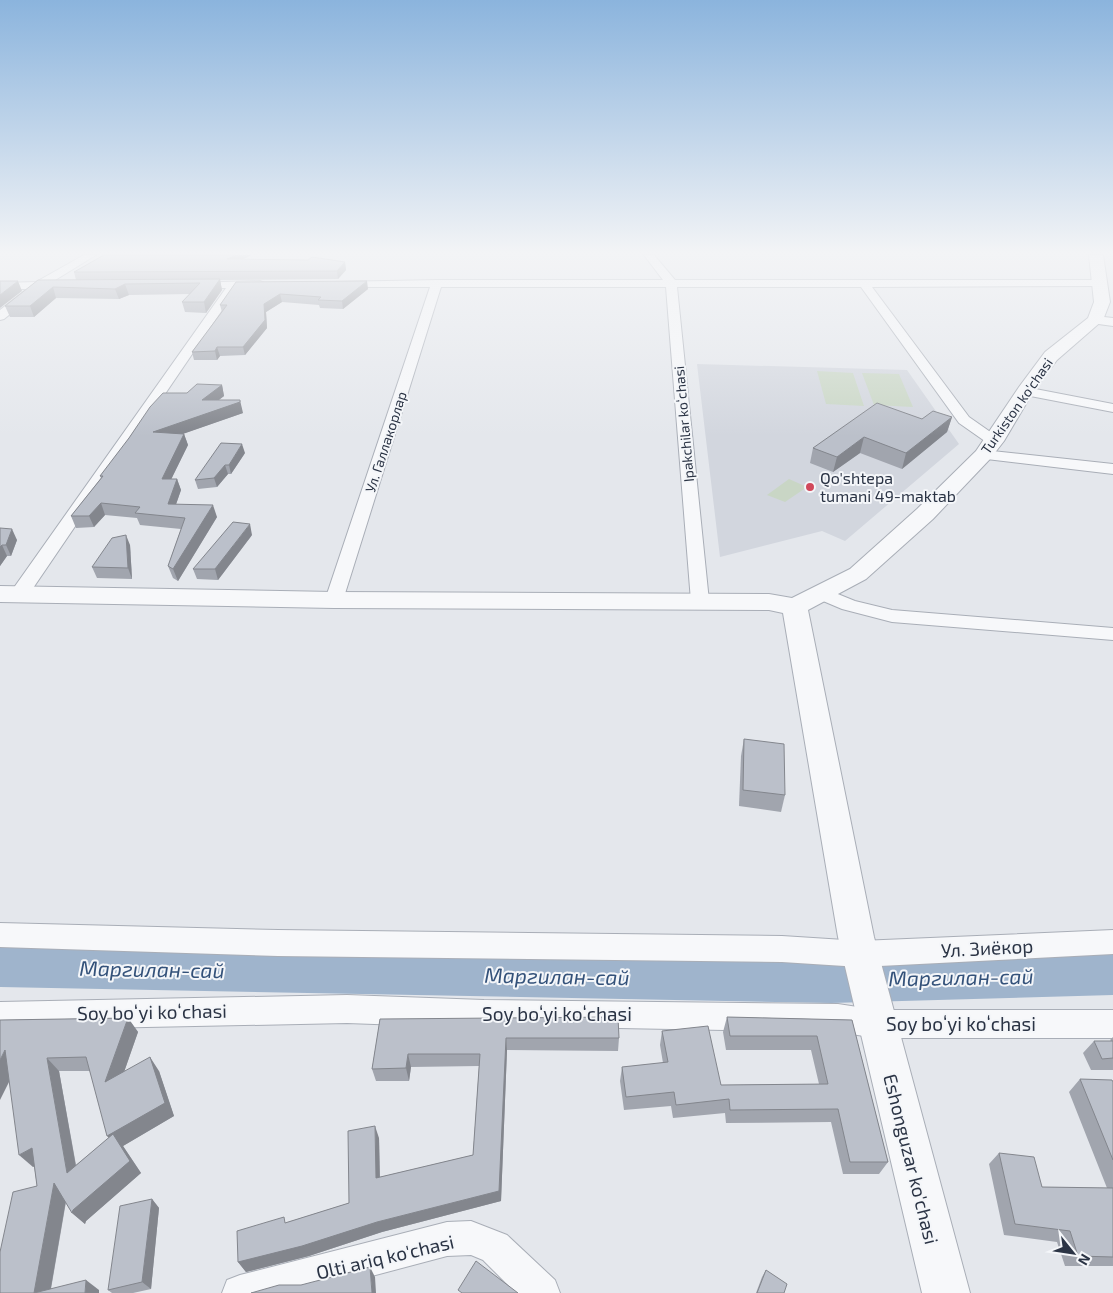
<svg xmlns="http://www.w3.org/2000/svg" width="1113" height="1293" font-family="'Exo 2',sans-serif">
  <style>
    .built { fill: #d2d6de }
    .green { fill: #c9d6c5 }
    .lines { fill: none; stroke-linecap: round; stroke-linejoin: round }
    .river { fill: #9fb4cc; fill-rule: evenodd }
    .minor-casing { stroke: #a9aeb7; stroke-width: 2 }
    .tertiary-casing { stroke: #a9aeb7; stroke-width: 2 }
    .minor { fill: #f7f8fa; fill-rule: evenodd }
    .tertiary { fill: #f7f8fa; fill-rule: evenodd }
    .wall { fill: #a1a5ae; fill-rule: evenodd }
    .shaded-wall { fill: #83868d }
    .building { fill: #bbc0ca; stroke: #83868d }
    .poi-dot { fill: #d1495b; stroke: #f4f6f9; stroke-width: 2 }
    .labels { text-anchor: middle; stroke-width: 4; stroke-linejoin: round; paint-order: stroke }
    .far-street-label { font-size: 14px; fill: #2b3445; stroke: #f4f6f9 }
    .poi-label { font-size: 16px; fill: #2b3445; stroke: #f4f6f9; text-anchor: start }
    .near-street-label { font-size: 19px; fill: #2b3445; stroke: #f4f6f9 }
    .near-water-label { font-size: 21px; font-style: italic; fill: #34527a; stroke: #f4f6f9 }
  </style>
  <rect width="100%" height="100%" fill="#e4e7ec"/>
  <polygon class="built" points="697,364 907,370 959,444 845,541 822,531 720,557"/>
  <g class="green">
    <polygon points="817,371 853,373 864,406 826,404"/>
    <polygon points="862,373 899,374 913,407 874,405"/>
    <polygon points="789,479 807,487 785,502 767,495"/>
  </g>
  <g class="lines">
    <polygon class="river" points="0,947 831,961 1113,953 1113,995 831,1003 0,987"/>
    <defs>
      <g id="minor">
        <polygon points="84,255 96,255 52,282 62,283 64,285 62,287 41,289 4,319 0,320 0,310 27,289 0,289 0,283 36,282"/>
        <polygon points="644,255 654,255 675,280 1101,280 1106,283 1101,286 872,287 969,417 999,438 1001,441 999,444 989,444 959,423 861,287 677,287 709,601 707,605 700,607 693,605 691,601 666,287 441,287 343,600 341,604 334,606 327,604 325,600 430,287 339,287 333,284 335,282 437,280 663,280"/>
        <polygon points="260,281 266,284 264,286 237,288 27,597 20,599 13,597 11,593 13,589 226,288 194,288 190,287 188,285 190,283"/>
        <polygon points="1095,316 1113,318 1113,326 1091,323 1089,320"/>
        <polygon points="1025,387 1113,404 1113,412 1020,394 1018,391"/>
        <polygon points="983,450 1113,464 1113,474 978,458 975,455 978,452"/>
        <polygon points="823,588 855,601 892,610 1113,628 1113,640 892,622 842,609 816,598 814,594 816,590"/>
        <polygon points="0,923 278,930 782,936 860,941 1113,930 1113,954 860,967 782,962 278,956 0,947"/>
        <polygon points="347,995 484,1000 838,1004 877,1010 1113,1010 1113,1038 877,1038 838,1032 619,1028 484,1028 347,1023 0,1030 0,1002"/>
        <polygon points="471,1221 507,1235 555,1280 560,1293 516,1293 483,1260 471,1255 447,1256 308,1293 222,1293 227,1280 240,1275 447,1222"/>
      </g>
      <polygon id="tertiary" points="1089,255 1103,255 1110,302 1103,320 1057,360 1033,392 1004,441 990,459 933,519 866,579 808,610 874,937 970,1293 922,1293 838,937 783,613 769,610 334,608 0,602 0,586 334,592 769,594 792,598 850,569 917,509 976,451 1019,387 1045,352 1088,318 1094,302"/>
    </defs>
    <use href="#minor" class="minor-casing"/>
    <use href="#tertiary" class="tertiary-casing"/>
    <use href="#minor" class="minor"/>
    <use href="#tertiary" class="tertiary"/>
  </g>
  <g class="wall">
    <polygon points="104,255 251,255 242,260 345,262 346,270 338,279 220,280 222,290 206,313 185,312 182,302 190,294 129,295 119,299 56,298 34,317 10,317 5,306 38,280 76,280 74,272"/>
    <polygon points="236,282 368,289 343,309 320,308 319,305 282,302 266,312 267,328 245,355 220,356 217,360 194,360 192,352 222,312 220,305"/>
    <polygon points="222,385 224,396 219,400 243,413 182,434 184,434 188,445 171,479 177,479 181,490 176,504 217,517 178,581 173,578 168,566 181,529 140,525 137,518 105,515 94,527 76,528 71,516 101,478 100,476 187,393"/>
    <polygon points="952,417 947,432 902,469 860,453 833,472 810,463 813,448 922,419"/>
    <polygon points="245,453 231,474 228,474 217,487 198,489 195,480"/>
    <polygon points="0,528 17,540 11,556 7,556 0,566"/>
    <polygon points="252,535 218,580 197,579 193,569"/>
    <polygon points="130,545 132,579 97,578 92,567"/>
    <polygon points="744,739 785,795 781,812 739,806 741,756"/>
    <polygon points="727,1017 852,1020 888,1162 879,1174 843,1174 831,1122 726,1123 725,1113 673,1118 671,1106 624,1110 620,1081 622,1067 663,1063 660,1045 662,1031 721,1085 819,1084 811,1050 726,1050 723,1032"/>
    <path d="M128,1018L138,1032L124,1072L159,1071L174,1116L123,1146L141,1173L86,1221L85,1224L72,1213L66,1202L51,1289L99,1290L0,1293L37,1186L34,1166L33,1167L9,1081L0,1020ZM59,1071H90L109,1138L76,1165Z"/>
    <polygon points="380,1019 619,1038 618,1051 507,1050 501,1201 382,1232 309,1256 246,1272 238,1262 288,1222 349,1203 379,1138 380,1177 473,1155 479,1066 411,1067 409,1081 376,1081 372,1069"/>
    <polygon points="1113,1037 1113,1070 1091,1070 1083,1053 1094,1041 1111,1041 1110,1040"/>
    <polygon points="1080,1079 1113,1082 1113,1266 1065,1266 1057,1242 1004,1235 989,1164 999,1153 1042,1187 1107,1188 1069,1092"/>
    <polygon points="152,1199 159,1208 151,1289 133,1293 112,1293 108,1290"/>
    <polygon points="766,1270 784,1293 756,1293 762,1277"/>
  </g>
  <g class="shaded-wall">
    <polygon points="236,255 251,255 229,267 227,259"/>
    <polygon points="345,262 346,270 338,279 337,271"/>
    <polygon points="220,279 222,290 206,313 204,302"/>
    <polygon points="18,281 22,291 0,308 0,295"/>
    <polygon points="367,281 368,289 343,309 342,301"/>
    <polygon points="125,284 129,295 119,299 115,289"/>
    <polygon points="53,287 56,298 34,317 30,306"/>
    <polygon points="280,294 282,302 266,312 267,328 245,355 243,347 264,304"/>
    <polygon points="217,347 220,356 217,360 215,351"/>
    <polygon points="222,385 224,396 205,410 202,400"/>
    <polygon points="240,400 243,413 157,443 153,432"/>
    <polygon points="952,417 947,432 902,469 906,453"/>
    <polygon points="184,434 188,445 166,490 162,479"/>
    <polygon points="864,437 860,453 833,472 837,457"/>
    <polygon points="242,444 245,453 231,474 229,465"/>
    <polygon points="225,465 228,474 217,487 214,478"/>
    <polygon points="177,479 181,490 172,516 168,504"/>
    <polygon points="101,503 105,515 94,527 89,516"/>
    <polygon points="213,505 217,517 178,581 173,569"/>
    <polygon points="250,524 252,535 218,580 215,569"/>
    <polygon points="12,529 17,540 11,556 6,545"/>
    <polygon points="126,535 130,545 132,579 128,568"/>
    <polygon points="2,545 7,556 0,566 0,547"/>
    <polygon points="128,1018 138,1032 116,1095 105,1082"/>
    <polygon points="506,1038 507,1050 501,1201 382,1232 309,1256 246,1272 238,1262 377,1222 499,1191"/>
    <polygon points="5,1050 18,1064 0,1100 0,1060"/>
    <polygon points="408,1054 411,1067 409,1081 406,1068"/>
    <polygon points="150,1057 159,1071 174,1116 123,1146 141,1173 86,1221 85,1224 72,1213 73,1210 118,1148 107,1136"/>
    <polygon points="47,1058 59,1071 79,1184 67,1173"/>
    <polygon points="375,1126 379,1138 380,1189 376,1178"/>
    <polygon points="32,1148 45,1161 33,1167 19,1155"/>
    <polygon points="54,1183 67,1194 50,1293 34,1293"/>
    <polygon points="152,1199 159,1208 151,1289 142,1282"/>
    <polygon points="370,1267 375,1277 376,1293 372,1293"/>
    <polygon points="86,1280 99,1290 99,1293 85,1293"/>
  </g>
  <g class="building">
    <polygon points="104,255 236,255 227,259 308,260 312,257 345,262 337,271 74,272"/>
    <polygon points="220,279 204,302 182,302 200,283 125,284 115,289 53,287 30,306 5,306 38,280"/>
    <polygon points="0,281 18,281 0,295"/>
    <polygon points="367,281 342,301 318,300 321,297 280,294 264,304 265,320 243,347 217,347 215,351 192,352 227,305 220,305 236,282"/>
    <polygon points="197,384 222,385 202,400 240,400 240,402 153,432 184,434 162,479 177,479 168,504 213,505 173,569 168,566 185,518 135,513 140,507 101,503 89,516 71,516 103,476 100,476 129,438 150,407 163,393 187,393"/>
    <polygon points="877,403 922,419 933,411 952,417 906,453 864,437 837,457 813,448"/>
    <polygon points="221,443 242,444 229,465 225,465 214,478 195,480"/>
    <polygon points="233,522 250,524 215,569 193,569"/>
    <polygon points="0,528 12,529 6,545 2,545 0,547"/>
    <polygon points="126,535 128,568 92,567 112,538"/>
    <polygon points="744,739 784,744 785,795 743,790"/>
    <polygon points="618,1017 619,1038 506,1038 499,1191 377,1222 302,1246 238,1262 237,1231 284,1217 285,1223 349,1203 348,1131 375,1126 376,1178 473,1155 480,1054 408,1054 406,1068 372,1069 380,1019"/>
    <polygon points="727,1017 852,1020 888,1162 850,1162 838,1109 730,1110 729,1099 676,1105 674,1092 626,1097 622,1067 668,1062 662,1031 708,1026 721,1085 828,1084 817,1036 730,1036"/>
    <polygon points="128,1018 105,1082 150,1057 165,1103 107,1136 86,1057 47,1058 67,1173 113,1134 130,1161 73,1210 72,1213 54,1183 34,1293 86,1280 85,1293 0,1293 0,1252 13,1192 37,1186 32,1148 19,1155 5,1050 0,1060 0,1020"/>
    <polygon points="1094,1041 1113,1041 1113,1058 1102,1059"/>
    <polygon points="1080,1079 1112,1080 1113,1082 1113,1160"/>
    <polygon points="999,1153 1034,1157 1042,1187 1113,1188 1113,1257 1078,1256 1070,1231 1015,1224"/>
    <polygon points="152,1199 142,1282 108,1290 120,1206"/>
    <polygon points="476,1261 518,1293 462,1293 458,1290"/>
    <polygon points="370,1267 372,1293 251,1293 279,1285 301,1285"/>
    <polygon points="766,1270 787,1284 784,1293 757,1293"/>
  </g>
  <linearGradient id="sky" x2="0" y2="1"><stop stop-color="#8bb4dd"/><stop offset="0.58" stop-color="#f3f4f6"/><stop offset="1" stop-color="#f3f4f6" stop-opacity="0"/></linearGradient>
  <rect width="1113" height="436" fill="url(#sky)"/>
  <circle class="poi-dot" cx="810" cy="487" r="5"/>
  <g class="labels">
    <g class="far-street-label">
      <text transform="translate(1017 406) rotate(-55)" y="5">Turkiston ko'chasi</text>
      <text transform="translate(684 424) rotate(-95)" y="5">Ipakchilar koʻchasi</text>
      <text transform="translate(386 442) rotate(-72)" y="5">Ул. Галлакорлар</text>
    </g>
    <g class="poi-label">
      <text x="820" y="484">Qo'shtepa<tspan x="820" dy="18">tumani 49-maktab</tspan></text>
    </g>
    <g class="near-street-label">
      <text transform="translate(987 948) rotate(-3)" y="7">Ул. Зиёкор</text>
      <text transform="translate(152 1012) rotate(-1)" y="7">Soy boʻyi koʻchasi</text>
      <text x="557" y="1021">Soy boʻyi koʻchasi</text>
      <text x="961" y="1031">Soy boʻyi koʻchasi</text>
      <text transform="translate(911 1159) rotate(76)" y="7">Eshonguzar ko'chasi</text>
      <text transform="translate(385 1257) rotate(-13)" y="7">Olti ariq ko'chasi</text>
    </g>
    <g class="near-water-label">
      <text transform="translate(152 970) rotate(1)" y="7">Маргилан-сай</text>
      <text transform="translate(557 977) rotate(1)" y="7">Маргилан-сай</text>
      <text transform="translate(961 978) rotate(-1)" y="7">Маргилан-сай</text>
    </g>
  </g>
  <g transform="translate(1073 1253) rotate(120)" stroke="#f4f6f9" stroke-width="4" paint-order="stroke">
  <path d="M0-4L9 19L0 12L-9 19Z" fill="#2b3445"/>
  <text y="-8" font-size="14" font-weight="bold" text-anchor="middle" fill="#2b3445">N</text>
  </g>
</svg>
